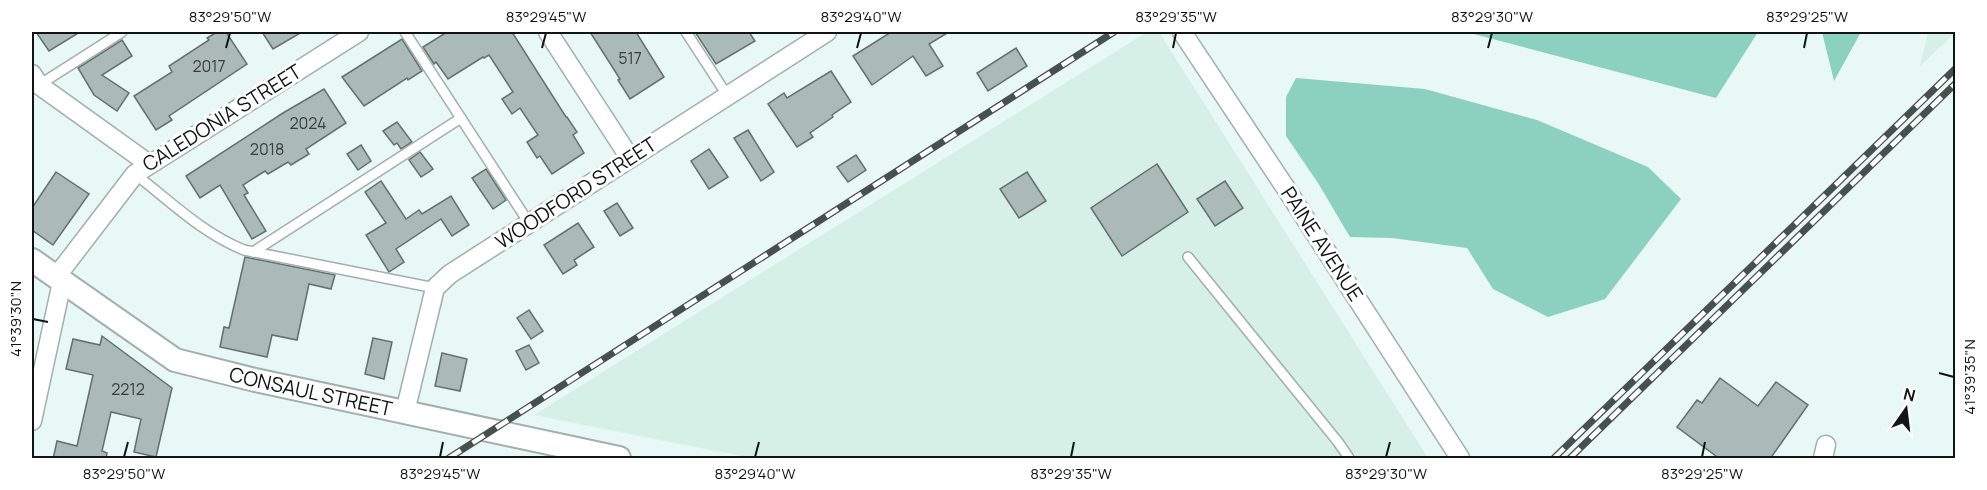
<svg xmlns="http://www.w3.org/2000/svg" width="1987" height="490" font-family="Manrope,sans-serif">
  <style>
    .built { fill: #d6f0e8 }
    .green { fill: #8cd1c0 }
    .building { fill: #abbab6; stroke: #63716d; stroke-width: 1.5 }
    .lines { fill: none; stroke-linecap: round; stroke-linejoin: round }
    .service-casing { stroke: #a1b0ac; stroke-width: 12 }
    .minor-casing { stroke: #a1b0ac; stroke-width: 21 }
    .tertiary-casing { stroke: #a1b0ac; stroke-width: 26 }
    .service { stroke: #fff; stroke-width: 9 }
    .minor { stroke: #fff; stroke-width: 18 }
    .tertiary { stroke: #fff; stroke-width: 22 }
    .rail-casing { stroke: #48504e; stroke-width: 7 }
    .rail { stroke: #fff; stroke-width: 4.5; stroke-dasharray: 14; stroke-linecap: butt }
    .ticks { fill: none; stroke: #101514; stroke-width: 2 }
    .labels { text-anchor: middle; stroke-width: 6; stroke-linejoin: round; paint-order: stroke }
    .number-label { font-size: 16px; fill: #373e3c }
    .street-label { font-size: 20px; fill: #101514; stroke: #fff }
    .neatline { fill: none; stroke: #101514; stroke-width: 2 }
    .ticks-label { font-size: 15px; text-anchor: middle; fill: #101514 }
  </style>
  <rect width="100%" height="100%" fill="#e8f8f4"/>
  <g class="built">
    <polygon points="1147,32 1159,32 1428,458 751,458 534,415"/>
    <polygon points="1928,32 1956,32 1920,66"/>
  </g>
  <g class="green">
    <polygon points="1466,32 1758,32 1716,98"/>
    <polygon points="1822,32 1861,32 1834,81"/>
    <polygon points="1296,78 1425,89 1537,120 1648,167 1681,199 1605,299 1548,317 1493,289 1467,248 1392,238 1350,237 1318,183 1286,136 1286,97"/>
  </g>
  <g class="building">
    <polygon points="36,32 80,32 49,51"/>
    <polygon points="217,32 226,32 247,64 169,116 172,120 156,130 134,96 172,72 169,66 209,40 207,38"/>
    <polygon points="262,32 302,32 273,49"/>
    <polygon points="447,32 512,32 566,117 567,117 577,132 573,135 584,153 552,174 540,156 537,158 527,142 538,135 520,108 512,114 502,99 513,92 489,55 484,58 483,57 448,79 436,62 434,64 423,47"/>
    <polygon points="590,32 636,32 664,77 630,99 618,80 620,79"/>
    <polygon points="695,32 749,32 755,41 716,64"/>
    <polygon points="891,32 949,32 929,44 943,66 926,76 913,56 872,85 853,56"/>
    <polygon points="402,39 422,71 408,80 407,78 364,106 342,77"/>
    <polygon points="122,40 132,56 102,75 129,93 117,111 94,95 78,68"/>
    <polygon points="1016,48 1027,66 988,91 977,73"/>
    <polygon points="831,71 851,102 832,115 833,117 810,133 813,137 797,147 768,104 784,93 787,98"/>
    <polygon points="324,89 346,123 306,149 309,154 291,165 288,162 268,174 265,171 243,185 248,193 244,195 266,231 252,239 220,185 200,198 186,176 283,113"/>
    <polygon points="397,122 412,142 401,149 397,143 394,145 383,131"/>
    <polygon points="748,130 774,172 761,181 734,138"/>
    <polygon points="361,145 371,161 358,170 347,154"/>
    <polygon points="709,149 728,177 709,189 691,161"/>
    <polygon points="420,152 433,169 421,177 409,160"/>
    <polygon points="856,155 866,170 848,182 837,167"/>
    <polygon points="1157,164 1188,212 1122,256 1091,208"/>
    <polygon points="486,169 506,200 493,209 472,178"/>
    <polygon points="56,172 89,194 53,245 32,230 32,208"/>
    <polygon points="1027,172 1046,201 1019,218 1000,189"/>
    <polygon points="381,181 406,219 419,210 422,214 451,196 469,225 452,236 441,219 396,249 404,262 389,272 366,235 386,223 365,192"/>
    <polygon points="1225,181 1243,208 1215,226 1197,199"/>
    <polygon points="617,203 633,228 620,236 604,211"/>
    <polygon points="578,223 594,247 574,260 577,265 563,274 544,245"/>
    <polygon points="245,257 335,275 331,289 309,284 297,340 272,335 267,357 220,347 224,327 229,328"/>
    <polygon points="529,310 543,331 531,339 517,318"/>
    <polygon points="102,336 172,388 156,457 134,452 141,419 111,412 102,451 107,453 106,459 53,459 57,441 77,446 93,375 66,369 73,339 100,345"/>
    <polygon points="373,338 392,342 384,379 365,374"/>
    <polygon points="529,345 539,363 526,370 516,351"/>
    <polygon points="442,353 467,359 460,391 435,386"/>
    <polygon points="1720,378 1758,406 1776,382 1808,405 1770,459 1720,459 1677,427 1697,400 1702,403"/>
  </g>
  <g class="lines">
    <defs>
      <g id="service">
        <polyline points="405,32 529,223"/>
        <polyline points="686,32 727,95"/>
        <polyline points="39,85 122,32"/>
        <path d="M135,174C170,201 202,233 244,250L435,288"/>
        <polyline points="253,252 461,118"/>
        <polyline points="1188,257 1338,442 1349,458"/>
      </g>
      <g id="minor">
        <polyline points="548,32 630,158"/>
        <polyline points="1182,32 1285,187 1460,458"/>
        <polyline points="32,74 39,85 149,164"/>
        <polyline points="56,277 135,174 359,32"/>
        <polyline points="405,412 435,288 450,274 827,32"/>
        <polyline points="32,421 62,282"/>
        <polyline points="1823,458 1826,445"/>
      </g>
      <g id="tertiary">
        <path id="s1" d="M32,260L175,360L255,380L619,458"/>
      </g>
    </defs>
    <use href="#service" class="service-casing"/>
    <use href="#minor" class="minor-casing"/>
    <use href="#tertiary" class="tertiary-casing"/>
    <use href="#service" class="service"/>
    <use href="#minor" class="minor"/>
    <use href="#tertiary" class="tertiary"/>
    <defs>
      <g id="rail">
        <polyline points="449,458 1114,32"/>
        <polyline points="1554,458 1956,68"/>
        <polyline points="1570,458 1956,83"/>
      </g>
    </defs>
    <use href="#rail" class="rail-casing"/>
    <use href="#rail" class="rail"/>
  </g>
  <path class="ticks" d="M226,48L230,33M542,48L546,33M857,48L861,33M1173,48L1176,33M1488,48L1492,33M1804,48L1807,33M33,319L48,322M1939,373L1954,377M124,457L128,442M440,457L443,442M755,457L759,442M1071,457L1074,442M1386,457L1390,442M1702,457L1705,442"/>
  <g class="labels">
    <g class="number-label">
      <text x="630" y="64">517</text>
      <text x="209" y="72">2017</text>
      <text x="308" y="129">2024</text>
      <text x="267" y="155">2018</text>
      <text x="128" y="395">2212</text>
    </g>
    <g class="street-label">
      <text transform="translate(222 118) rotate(-32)" y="7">CALEDONIA STREET</text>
      <text transform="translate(576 193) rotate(-33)" y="7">WOODFORD STREET</text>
      <text transform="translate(1322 244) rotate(57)" y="7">PAINE AVENUE</text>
      <text dy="7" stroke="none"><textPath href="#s1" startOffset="314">CONSAUL STREET</textPath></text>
    </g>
  </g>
  <rect width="1987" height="490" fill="none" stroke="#ffffff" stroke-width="66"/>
  <g transform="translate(1906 409) rotate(14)" stroke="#ffffff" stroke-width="4.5" paint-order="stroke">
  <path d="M0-4.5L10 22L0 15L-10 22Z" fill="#101514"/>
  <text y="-9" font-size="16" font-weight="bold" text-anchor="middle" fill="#101514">N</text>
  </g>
  <rect x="33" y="33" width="1921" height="424" class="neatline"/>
  <g class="ticks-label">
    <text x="230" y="22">83°29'50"W</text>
    <text x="546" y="22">83°29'45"W</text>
    <text x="861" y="22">83°29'40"W</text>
    <text x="1176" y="22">83°29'35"W</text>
    <text x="1492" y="22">83°29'30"W</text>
    <text x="1807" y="22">83°29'25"W</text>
    <text transform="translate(16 319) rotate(-90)" y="5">41°39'30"N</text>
    <text transform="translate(1970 377) rotate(-90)" y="5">41°39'35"N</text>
    <text x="124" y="479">83°29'50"W</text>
    <text x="440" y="479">83°29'45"W</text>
    <text x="755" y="479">83°29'40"W</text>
    <text x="1071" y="479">83°29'35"W</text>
    <text x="1386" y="479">83°29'30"W</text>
    <text x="1702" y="479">83°29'25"W</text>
  </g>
</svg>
